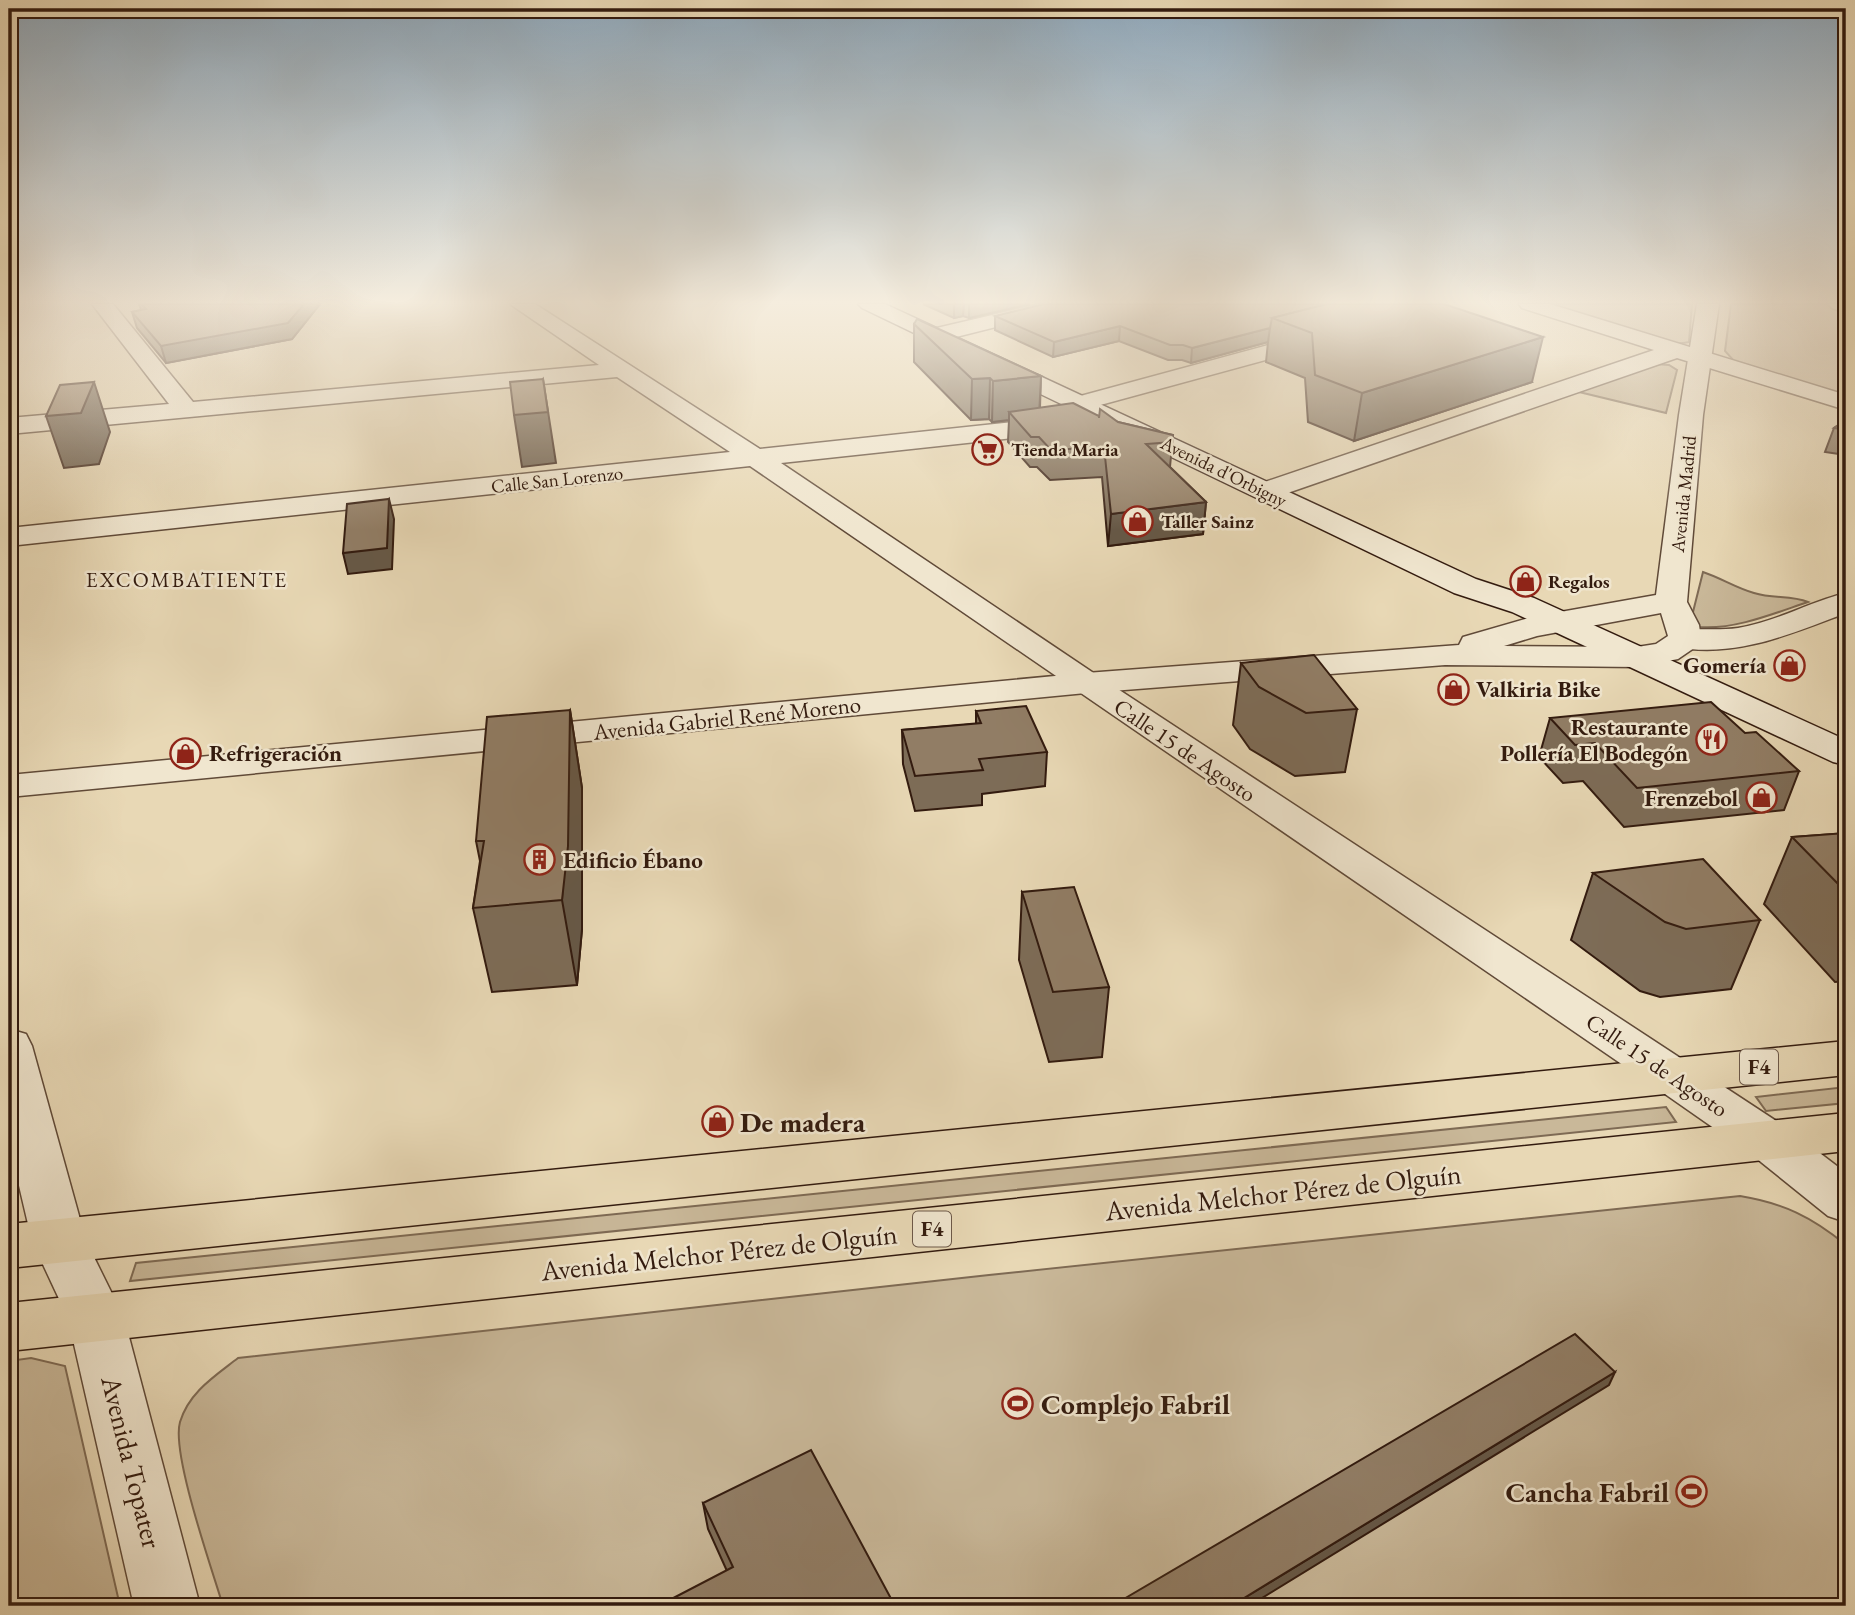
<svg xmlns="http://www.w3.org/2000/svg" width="1855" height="1615" font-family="'EB Garamond',serif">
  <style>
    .green { fill: #c9b899; stroke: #7e6a54; stroke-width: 2 }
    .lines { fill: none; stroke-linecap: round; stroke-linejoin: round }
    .minor-casing { stroke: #604a38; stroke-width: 3 }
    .tertiary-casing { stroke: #604a38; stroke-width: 3 }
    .secondary-casing { stroke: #331b0f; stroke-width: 3 }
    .trunk-casing { stroke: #331b0f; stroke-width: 3 }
    .minor { fill: #f0e6cf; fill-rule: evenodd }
    .tertiary { fill: #f0e6cf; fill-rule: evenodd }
    .secondary { fill: #f0e6cf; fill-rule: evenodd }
    .trunk { fill: #e8d8b5; fill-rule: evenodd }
    .wall { fill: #7d6c57; stroke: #331b0f; stroke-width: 2 }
    .shaded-wall { fill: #665847; stroke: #331b0f; stroke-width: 2 }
    .building { fill: #917d65; stroke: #331b0f; stroke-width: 2 }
    .labels { text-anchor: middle; stroke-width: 5; stroke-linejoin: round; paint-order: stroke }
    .far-poi-label { font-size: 19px; font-weight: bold; fill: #331b0f; stroke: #f0e6cf; text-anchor: start }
    .far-street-label { font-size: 19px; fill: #331b0f; stroke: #f0e6cf }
    .far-neighbourhood-label { font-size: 21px; letter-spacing: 2px; fill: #331b0f; stroke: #f0e6cf }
    .shield { fill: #f0e6cf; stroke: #6c5849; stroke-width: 2 }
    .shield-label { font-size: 21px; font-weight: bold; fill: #331b0f }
    .poi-label { font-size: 23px; font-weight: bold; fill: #331b0f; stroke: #f0e6cf; text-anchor: end }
    .street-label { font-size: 23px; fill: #331b0f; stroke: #f0e6cf }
    .near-poi-label { font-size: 28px; font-weight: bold; fill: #331b0f; stroke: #f0e6cf; text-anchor: start }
    .near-street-label { font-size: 28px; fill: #331b0f; stroke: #f0e6cf }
  </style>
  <rect width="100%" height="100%" fill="#e8d8b5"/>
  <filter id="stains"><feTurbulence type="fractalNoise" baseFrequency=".00286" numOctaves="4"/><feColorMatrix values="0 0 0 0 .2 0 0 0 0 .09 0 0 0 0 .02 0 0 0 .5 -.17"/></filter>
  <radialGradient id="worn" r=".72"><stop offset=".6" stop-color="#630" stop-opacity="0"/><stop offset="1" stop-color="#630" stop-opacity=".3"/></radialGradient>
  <g class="green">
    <path d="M1539,304H1692L1689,342C1664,350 1569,313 1539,304Z"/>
    <polygon points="1731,304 1828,304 1846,311 1846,398 1734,361 1725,351"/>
    <polygon points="1655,364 1669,365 1677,370 1666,413 1575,391"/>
    <path d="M1703,572C1721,578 1736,588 1754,593C1773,599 1791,595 1808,602C1775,613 1735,630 1699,627L1691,620Z"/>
    <polygon points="1846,1087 1846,1103 1766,1111 1756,1097"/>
    <polygon points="1666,1107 1676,1122 130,1281 136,1263"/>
    <path d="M1740,1196C1783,1203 1812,1217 1846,1245V1606H223C212,1569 171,1453 180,1422C189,1392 215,1376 238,1358L989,1275Z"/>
    <polygon points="31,1358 65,1366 120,1606 9,1606 9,1361"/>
  </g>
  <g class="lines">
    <defs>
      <g id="minor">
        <polygon points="92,304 113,304 193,402 599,365 510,304 535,304 760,449 1061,417 1070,420 1074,425 1070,430 1061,433 781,463 1098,676 1787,1128 1846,1173 1846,1222 1828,1216 1751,1154 1655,1087 750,466 9,546 9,528 730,452 617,377 9,434 9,418 169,404"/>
        <polygon points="1040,304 1076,304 1072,308 936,342 928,340 925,335 928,330"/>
        <polygon points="1519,304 1550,304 1846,395 1846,410 1677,358 1276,497 1266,499 1256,497 1252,491 1256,485 1654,350 1522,308"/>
        <polygon points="1828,304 1846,304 1846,313 1832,308"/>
        <polygon points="1316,332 1324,334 1327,339 1324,344 1082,410 1073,408 1070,403 1073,398"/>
        <path d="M1846,593V613C1793,633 1732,660 1673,646L1669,639L1673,632C1695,627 1717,631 1738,628C1776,622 1809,602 1846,593Z"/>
        <polygon points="9,1029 26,1034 32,1046 86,1241 124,1318 200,1606 134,1606 68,1318 32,1241 9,1143"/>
      </g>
      <path id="tertiary" d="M1697,304H1719L1703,415L1687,602L1699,625L1701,639L1697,646L1678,659L1637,667L1445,665L1086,693L9,797V775L1086,673L1459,645L1463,637L1532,617L1656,595L1679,415ZM1661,613L1668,636L1656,644L1637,647L1504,646L1537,636Z"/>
      <polygon id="secondary" points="858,304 885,304 1476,579 1534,598 1846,740 1846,765 1833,762 1512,612 1454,593 862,308"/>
      <g id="trunk">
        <polygon points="1846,1041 1846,1075 9,1268 9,1224"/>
        <polygon points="1846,1113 1846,1151 9,1351 9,1303"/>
      </g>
    </defs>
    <use href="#minor" class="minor-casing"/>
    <use href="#tertiary" class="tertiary-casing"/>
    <use href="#secondary" class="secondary-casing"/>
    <use href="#trunk" class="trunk-casing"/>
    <use href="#minor" class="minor"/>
    <use href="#tertiary" class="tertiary"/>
    <use href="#secondary" class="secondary"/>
    <use href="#trunk" class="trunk"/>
  </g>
  <g class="wall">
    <polygon points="139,304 320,304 292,339 166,363 137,328 132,312 141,310"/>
    <polygon points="923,304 1030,304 969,318 963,316 954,318"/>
    <polygon points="1444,304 1532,382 1354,441 1308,422 1305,378 1266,362 1268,342 1191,363 1182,360 1168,360 1119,341 1053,357 995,330 995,316"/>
    <polygon points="914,324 1041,376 1040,408 1099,416 1118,422 1173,435 1170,467 1206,502 1203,534 1108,546 1102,477 1050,480 1037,467 1030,467 1008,442 1009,420 992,422 989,419 971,420 914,362"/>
    <polygon points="1846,420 1846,455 1825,452 1834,428"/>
    <polygon points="1241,663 1357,709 1345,772 1295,776 1250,749 1233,725"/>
    <polygon points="570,710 582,788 582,929 577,985 492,992 473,908 480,861 476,841"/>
    <polygon points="976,711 1047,752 1045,786 982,794 982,805 915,811 903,764 902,730 976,724"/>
    <polygon points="1550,718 1745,733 1799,771 1784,810 1624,827 1583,781 1563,783 1539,757"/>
    <polygon points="1846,833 1846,981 1835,982 1764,904 1792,837"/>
    <polygon points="1593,873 1760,920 1731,989 1660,997 1640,991 1571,940"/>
    <polygon points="1022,892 1109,987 1102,1057 1049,1062 1019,960"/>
    <polygon points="703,1503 895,1606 727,1571 708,1529"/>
  </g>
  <g class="shaded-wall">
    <polygon points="304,304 320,304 292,339 166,363 161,346"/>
    <polygon points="954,304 964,304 963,316 954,318"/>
    <polygon points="969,304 1030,304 969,318"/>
    <polygon points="1120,326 1119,341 1053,357 1054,342"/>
    <polygon points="1270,328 1268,342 1191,363 1192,348"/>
    <polygon points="1543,337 1532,382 1354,441 1362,393"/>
    <polygon points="1041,376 1039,417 1009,412 1009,420 992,422 993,381"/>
    <polygon points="990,378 989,419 971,420 972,379"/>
    <polygon points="543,379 556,463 522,467 514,415"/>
    <polygon points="94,382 110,432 99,464 64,468 46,416"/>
    <polygon points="389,499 394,519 392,569 348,574 343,553"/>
    <polygon points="1206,502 1203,534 1108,546 1111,514"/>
    <polygon points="570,710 582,788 582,929 577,985 562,900"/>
    <polygon points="1615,1372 1609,1385 1249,1606 1231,1606"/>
  </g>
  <g class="building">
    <polygon points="141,304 304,304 288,323 161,346 132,312 146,309"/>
    <polygon points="1044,304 1327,304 1272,318 1270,328 1192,348 1183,345 1170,345 1120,326 1054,342 995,316"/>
    <polygon points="1327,304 1444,304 1543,337 1362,393 1315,375 1312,333 1272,318"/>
    <polygon points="917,319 1041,376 993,381 990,378 972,379 914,324"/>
    <polygon points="543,379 548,412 514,415 510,382"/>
    <polygon points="94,382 81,413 46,416 60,385"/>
    <polygon points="1073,403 1099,416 1099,418 1100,409 1118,422 1173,435 1172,442 1146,444 1206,502 1111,514 1104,447 1051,450 1039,437 1031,437 1009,412"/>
    <polygon points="1846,420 1846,430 1834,428"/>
    <polygon points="389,499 387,548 343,553 347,504"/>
    <polygon points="1314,655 1357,709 1306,713 1259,687 1241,663"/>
    <polygon points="1711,702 1745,733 1756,732 1799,771 1637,788 1595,743 1575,745 1550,718"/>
    <polygon points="1026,706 1047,752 979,759 983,770 915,776 902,730 981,723 976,711"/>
    <polygon points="570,710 568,846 562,900 473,908 484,841 476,841 487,717"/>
    <polygon points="1846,833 1846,892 1792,837"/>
    <polygon points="1703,859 1760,920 1686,929 1665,922 1593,873"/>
    <polygon points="1074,887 1109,987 1053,992 1022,892"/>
    <polygon points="1575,1334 1615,1372 1231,1606 1112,1606"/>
    <polygon points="811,1450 895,1606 658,1606 733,1567 703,1503"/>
  </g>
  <linearGradient id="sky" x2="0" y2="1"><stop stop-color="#8fa9bd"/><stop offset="0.57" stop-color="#f5edde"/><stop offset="1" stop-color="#f5edde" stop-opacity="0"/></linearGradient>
  <rect width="1855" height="530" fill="url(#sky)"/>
  <defs>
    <symbol id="supermarket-ring" viewBox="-11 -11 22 22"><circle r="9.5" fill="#f0e6cf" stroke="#8f2418" stroke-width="1.5"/><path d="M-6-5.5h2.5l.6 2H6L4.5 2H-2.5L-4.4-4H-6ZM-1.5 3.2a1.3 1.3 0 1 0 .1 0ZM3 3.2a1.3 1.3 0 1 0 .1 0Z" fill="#8f2418"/></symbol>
    <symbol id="shop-ring" viewBox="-11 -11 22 22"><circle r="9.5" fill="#f0e6cf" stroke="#8f2418" stroke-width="1.5"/><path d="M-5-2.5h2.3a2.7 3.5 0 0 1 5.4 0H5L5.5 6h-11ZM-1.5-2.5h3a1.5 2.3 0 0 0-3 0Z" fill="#8f2418"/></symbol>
    <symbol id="restaurant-ring" viewBox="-11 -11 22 22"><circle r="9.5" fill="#f0e6cf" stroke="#8f2418" stroke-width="1.5"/><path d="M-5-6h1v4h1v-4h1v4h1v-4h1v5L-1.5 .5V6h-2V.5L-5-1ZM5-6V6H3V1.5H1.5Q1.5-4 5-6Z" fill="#8f2418"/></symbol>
    <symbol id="building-ring" viewBox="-11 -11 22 22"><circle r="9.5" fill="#f0e6cf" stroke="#8f2418" stroke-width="1.5"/><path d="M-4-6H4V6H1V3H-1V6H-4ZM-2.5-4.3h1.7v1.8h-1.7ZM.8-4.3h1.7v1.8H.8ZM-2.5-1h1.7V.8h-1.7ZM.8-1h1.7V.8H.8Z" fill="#8f2418"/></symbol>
    <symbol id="stadium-ring" viewBox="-11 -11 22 22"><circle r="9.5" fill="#f0e6cf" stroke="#8f2418" stroke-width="1.5"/><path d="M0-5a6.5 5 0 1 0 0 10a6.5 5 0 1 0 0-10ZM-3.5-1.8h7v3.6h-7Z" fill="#8f2418"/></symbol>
  </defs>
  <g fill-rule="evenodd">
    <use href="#supermarket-ring" x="970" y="432" width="35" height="35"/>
    <use href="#shop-ring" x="1120" y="504" width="35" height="35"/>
    <use href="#shop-ring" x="1508" y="564" width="35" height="35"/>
    <use href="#shop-ring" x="1772" y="648" width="35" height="35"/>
    <use href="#shop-ring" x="1436" y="672" width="35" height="35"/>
    <use href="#restaurant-ring" x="1694" y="722" width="35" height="35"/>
    <use href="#shop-ring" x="168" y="736" width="35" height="35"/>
    <use href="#shop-ring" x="1744" y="780" width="35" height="35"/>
    <use href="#building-ring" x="522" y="842" width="35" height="35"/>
    <use href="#shop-ring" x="700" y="1104" width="35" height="35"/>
    <use href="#stadium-ring" x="1000" y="1386" width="35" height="35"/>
    <use href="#stadium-ring" x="1674" y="1474" width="35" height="35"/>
  </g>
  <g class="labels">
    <g class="far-poi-label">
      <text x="1011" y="456">Tienda Maria</text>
      <text x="1161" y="528">Taller Sainz</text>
      <text x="1548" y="588">Regalos</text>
    </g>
    <g class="far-street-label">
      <text transform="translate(1224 471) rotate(26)" y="7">Avenida d'Orbigny</text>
      <text transform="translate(557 479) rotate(-6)" y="7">Calle San Lorenzo</text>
      <text transform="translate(1683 494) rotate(-84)" y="7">Avenida Madrid</text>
    </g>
    <g class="far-neighbourhood-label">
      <text x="187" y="587">EXCOMBATIENTE</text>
    </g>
    <g class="shield">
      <rect x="1740" y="1049.5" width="38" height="35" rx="5"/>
      <rect x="913" y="1211.5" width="38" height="35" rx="5"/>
    </g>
    <g class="shield-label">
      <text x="1759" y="1074">F4</text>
      <text x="932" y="1236">F4</text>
    </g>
    <g class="poi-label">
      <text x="1766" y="673">Gomería</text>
      <text x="1476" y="697" text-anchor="start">Valkiria Bike</text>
      <text x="1688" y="735">Restaurante<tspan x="1688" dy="26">Pollería El Bodegón</tspan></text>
      <text x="209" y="761" text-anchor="start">Refrigeración</text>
      <text x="1738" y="806">Frenzebol</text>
      <text x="563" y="868" text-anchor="start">Edificio Ébano</text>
    </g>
    <g class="street-label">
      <text transform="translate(727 718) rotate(-6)" y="8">Avenida Gabriel René Moreno</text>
      <text transform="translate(1185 750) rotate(34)" y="8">Calle 15 de Agosto</text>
      <text transform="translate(1657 1065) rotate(34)" y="8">Calle 15 de Agosto</text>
    </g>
    <g class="near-poi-label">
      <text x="740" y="1132">De madera</text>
      <text x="1041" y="1414">Complejo Fabril</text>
      <text x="1669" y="1502" text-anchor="end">Cancha Fabril</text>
    </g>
    <g class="near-street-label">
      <text transform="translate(1283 1192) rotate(-6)" y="10">Avenida Melchor Pérez de Olguín</text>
      <text transform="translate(719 1252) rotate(-6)" y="10">Avenida Melchor Pérez de Olguín</text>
      <text transform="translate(132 1462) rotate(76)" y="10">Avenida Topater</text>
    </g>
  </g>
  <rect width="1855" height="1615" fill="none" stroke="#e8d8b5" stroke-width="35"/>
  <rect x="10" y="10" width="1834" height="1594" fill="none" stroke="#331b0f" stroke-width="3.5"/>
  <rect x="18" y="18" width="1820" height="1580" fill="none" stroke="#331b0f" stroke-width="2"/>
  <rect width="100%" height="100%" filter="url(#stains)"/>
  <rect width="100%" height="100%" fill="url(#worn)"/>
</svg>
